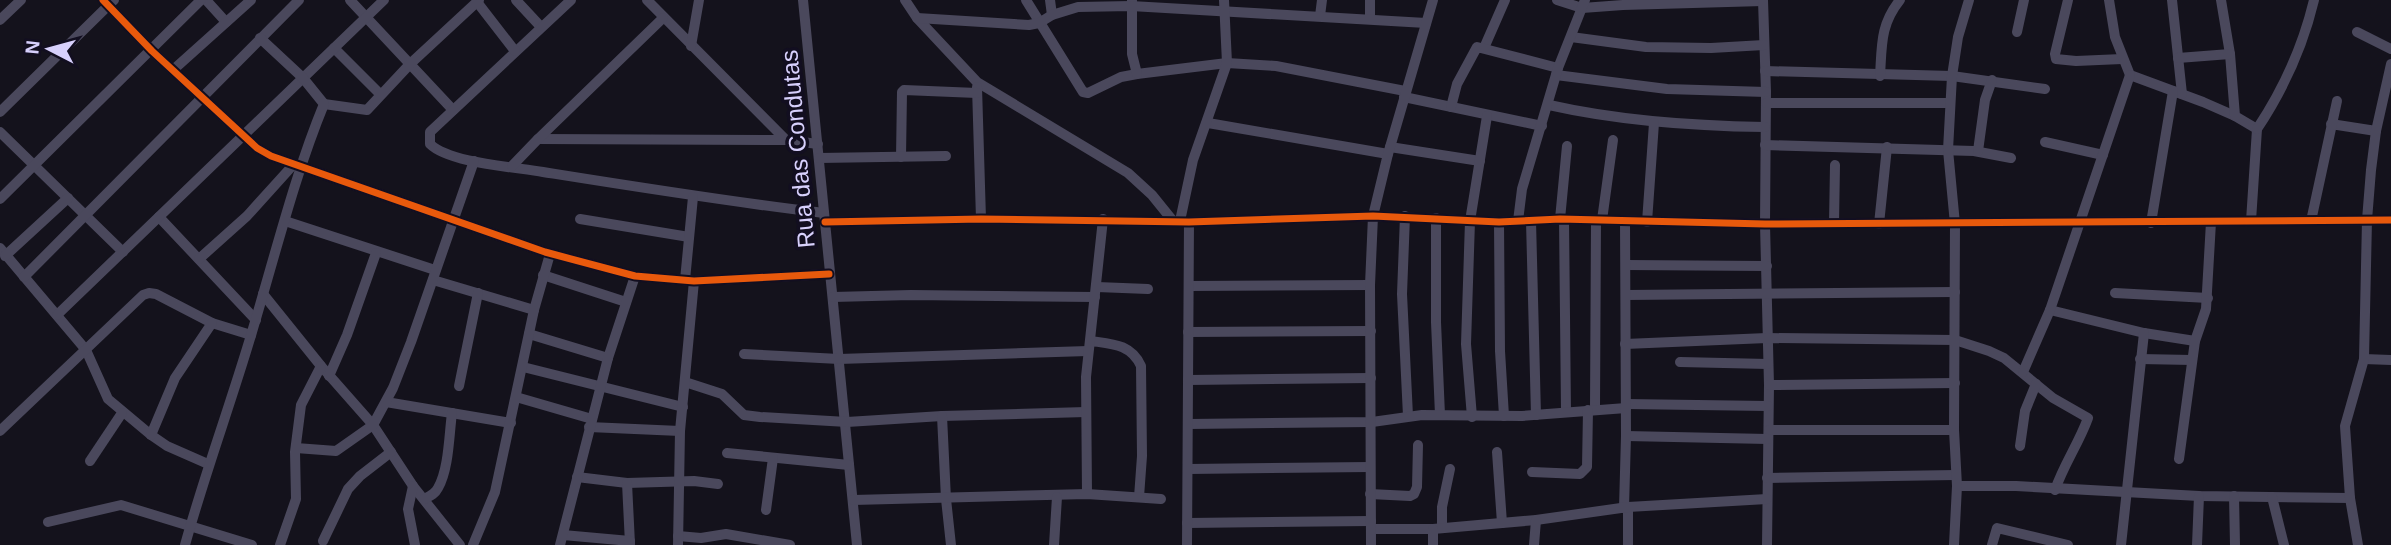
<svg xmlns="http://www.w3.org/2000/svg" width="2391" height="545" font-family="Arial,sans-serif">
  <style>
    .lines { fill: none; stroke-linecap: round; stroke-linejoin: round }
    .minor { stroke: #4a485c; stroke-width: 10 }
    .cycleway-casing { stroke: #120e20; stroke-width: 11 }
    .cycleway { stroke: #e8590c; stroke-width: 7 }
    .labels { text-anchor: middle; stroke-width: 7; stroke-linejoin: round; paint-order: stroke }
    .street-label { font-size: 24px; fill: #d7d0fc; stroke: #120e20 }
  </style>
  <rect width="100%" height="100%" fill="#14121c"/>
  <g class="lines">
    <g class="minor">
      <polyline points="103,0 152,51 257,148 271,156 545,252 635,276 694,281 829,274"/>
      <polyline points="206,0 226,22"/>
      <polyline points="350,0 453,110"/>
      <polyline points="516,0 541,27"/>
      <path d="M571,0L430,132V144C449,163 515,167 543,172C637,187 730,202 824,213"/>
      <polyline points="647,0 786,140"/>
      <polyline points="803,0 857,545"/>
      <polyline points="905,0 917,18 977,82 1128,173 1152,195 1173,221"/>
      <polyline points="1026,0 1083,92 1088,93 1121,77 1137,74 1227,63 1276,66 1405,91"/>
      <polyline points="1050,0 1052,15"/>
      <polyline points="1370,0 1370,19"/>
      <polyline points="1557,0 1582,8 1623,5 1763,1"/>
      <polyline points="1763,0 1766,92 1765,224 1769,385 1767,545"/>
      <polyline points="2068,0 2055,54 2056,59 2076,61 2122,59"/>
      <polyline points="2109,0 2115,37 2130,75 2203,102 2235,116"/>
      <polyline points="2172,0 2182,94"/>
      <polyline points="2221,0 2230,54 2235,116 2257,129 2251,221"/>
      <polyline points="1132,1 1132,54 1137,74"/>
      <polyline points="477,2 515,51"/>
      <polyline points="1320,16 1322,0"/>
      <polyline points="917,18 1029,25 1039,23 1052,15 1078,7 1131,6 1426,23"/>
      <polyline points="0,20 21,0"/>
      <polyline points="2017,32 2024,0"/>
      <polyline points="2357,32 2391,49"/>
      <polyline points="1571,37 1646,47 1711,48 1764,45"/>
      <polyline points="691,46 699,0"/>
      <polyline points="334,48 380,94"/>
      <polyline points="1484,48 1505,0"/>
      <polyline points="2178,58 2230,54"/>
      <polyline points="173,70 251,0"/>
      <polyline points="1765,71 1952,76 2045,89"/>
      <polyline points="1556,75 1667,89 1766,92"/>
      <path d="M1880,76C1882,45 1880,25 1900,0"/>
      <polyline points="977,87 981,219"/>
      <polyline points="1404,97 1542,126"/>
      <polyline points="1766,103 1950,103"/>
      <polyline points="324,104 367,110 410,64 479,0"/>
      <path d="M1549,105C1620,121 1692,126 1765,127"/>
      <polyline points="1451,107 1457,84 1477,47 1558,68"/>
      <polyline points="0,112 114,0"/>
      <polyline points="1208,123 1388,154"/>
      <polyline points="2331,124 2376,131"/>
      <path d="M2257,129C2283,90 2303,46 2314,0"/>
      <polyline points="0,132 123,252"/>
      <polyline points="538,139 786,140 818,144"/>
      <polyline points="2045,142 2103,155"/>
      <polyline points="1765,145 1974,151 2011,158"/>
      <polyline points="1390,147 1480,161"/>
      <polyline points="1978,151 1985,100 1992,80"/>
      <polyline points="901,157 902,92 904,90 977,93"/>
      <polyline points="819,158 946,156"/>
      <polyline points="512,166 538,139 663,18"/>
      <polyline points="0,199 201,0"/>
      <polyline points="1405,216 1402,294 1408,416"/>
      <polyline points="159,217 256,320"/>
      <polyline points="1436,218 1436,322 1440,415"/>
      <polyline points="580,219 689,237"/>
      <polyline points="1560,219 1567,146"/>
      <polyline points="1564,219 1566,412"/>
      <polyline points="1602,220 1613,140"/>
      <polyline points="285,221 435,270"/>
      <polyline points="1180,221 1193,160 1227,63 1224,0"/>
      <polyline points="1518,221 1522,189 1558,68 1585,0"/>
      <polyline points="1531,221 1536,415"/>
      <polyline points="2311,221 2337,101"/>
      <polyline points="825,222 981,219 1189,222 1373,216 1499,222 1560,219 1765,224 2391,220"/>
      <polyline points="1499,222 1500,351 1504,416"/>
      <polyline points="1647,222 1654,123"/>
      <polyline points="1834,223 1835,165"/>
      <polyline points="2151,223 2173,91"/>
      <polyline points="1879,224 1887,147"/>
      <polyline points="0,248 86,350 108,399 151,435 167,446 208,464"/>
      <polyline points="5,256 68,198"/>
      <polyline points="199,259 247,216 294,164"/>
      <polyline points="1626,265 1767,266"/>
      <polyline points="543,275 626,302"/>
      <polyline points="24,277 299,0"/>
      <polyline points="433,280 534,310"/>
      <polyline points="685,280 693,197"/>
      <polyline points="1189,286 1370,285"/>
      <polyline points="1097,287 1148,289"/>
      <polyline points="2115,293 2208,298"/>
      <polyline points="263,294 321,366 373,425 413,486 460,545"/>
      <polyline points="1626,295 1955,292"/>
      <polyline points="833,297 911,295 1095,297"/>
      <polyline points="2050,310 2144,333 2195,341"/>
      <polyline points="57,315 384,0"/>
      <polyline points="1188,332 1371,331"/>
      <polyline points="529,334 608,358"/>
      <path d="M1091,341C1112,344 1131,344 1141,366L1142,456L1139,497"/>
      <path d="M1625,344L1767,338L1955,340L1989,351L2004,358L2053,398L2088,418C2079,443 2064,464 2055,490"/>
      <polyline points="744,354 839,359 1088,351"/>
      <polyline points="2140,359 2192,360"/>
      <polyline points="2364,359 2391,360"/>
      <polyline points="1680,362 1768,364"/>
      <polyline points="523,367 683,407"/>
      <polyline points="2023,372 2050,310 2130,75"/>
      <polyline points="329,376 347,335 376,253"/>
      <polyline points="1188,380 1371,378"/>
      <polyline points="685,382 722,394 744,415 760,417 847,422 942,416 1086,412"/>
      <polyline points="1769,385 1955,383"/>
      <polyline points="459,386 478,293"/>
      <polyline points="516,397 592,419"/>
      <polyline points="386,402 511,423"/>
      <polyline points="1626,404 1768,406"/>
      <polyline points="1595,409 1596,220"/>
      <polyline points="942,416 946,499 951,545"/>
      <polyline points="1472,417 1466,344 1470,221 1487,116"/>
      <polyline points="1189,424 1372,422 1422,415 1522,416 1626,408"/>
      <polyline points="589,427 680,431"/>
      <polyline points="1769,430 1954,430"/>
      <polyline points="0,431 143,295 149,293 156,294 212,323 251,335"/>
      <polyline points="151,435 175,378 212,323"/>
      <polyline points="1626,436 1768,439"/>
      <polyline points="2020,446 2025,411 2036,384"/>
      <polyline points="296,448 336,451 373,425 393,388 411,342 474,161"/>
      <polyline points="1497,452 1502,523"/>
      <polyline points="727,453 849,465"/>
      <polyline points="2179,459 2195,341 2206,309 2211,222"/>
      <polyline points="90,461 122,413"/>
      <polyline points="1188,469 1370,467"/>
      <polyline points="1532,472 1580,474 1587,467 1588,410"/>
      <polyline points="577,477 627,483 694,481 718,484"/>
      <polyline points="1767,478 1956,475"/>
      <polyline points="627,483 630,544"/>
      <polyline points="413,486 408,509 415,545"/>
      <polyline points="1957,486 2016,486 2199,496 2350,498"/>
      <polyline points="1087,494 1086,377 1103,219"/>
      <polyline points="1370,494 1410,496 1414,494 1417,487 1418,445"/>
      <polyline points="2234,496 2235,545"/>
      <polyline points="2272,497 2284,545"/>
      <path d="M424,499C430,496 435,494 438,488C449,469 449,435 452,413"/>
      <polyline points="853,500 1087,494 1161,499"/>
      <polyline points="1628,507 1628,545"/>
      <polyline points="1624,508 1626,436 1625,221"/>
      <polyline points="766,510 773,458"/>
      <polyline points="48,522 121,505 252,545"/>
      <polyline points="1187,523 1371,521"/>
      <polyline points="1442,528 1442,507 1450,469"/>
      <polyline points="1371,529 1433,529 1536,520 1628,507 1767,499"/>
      <polyline points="563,535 630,541"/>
      <polyline points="678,536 701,538 726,534 790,545"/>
      <polyline points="323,541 348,489 360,476 391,452"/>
      <path d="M185,545C205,473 231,403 252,332C275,256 294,177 324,104L303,78L260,38"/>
      <polyline points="280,545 296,499 295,452 301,405 321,366"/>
      <polyline points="473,545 495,492 534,310 550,254"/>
      <polyline points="560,545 608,358 635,276"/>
      <polyline points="678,545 680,431 694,281"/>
      <polyline points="1054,545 1057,497"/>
      <polyline points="1187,545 1189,222"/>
      <polyline points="1371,545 1370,285 1373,216 1388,154 1433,0"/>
      <polyline points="1433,545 1433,529"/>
      <polyline points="1534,545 1536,520"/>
      <polyline points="1954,545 1957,486 1954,430 1955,224 1948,150 1952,76 1958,37 1969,0"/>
      <polyline points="1992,545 1997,528 2068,545"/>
      <polyline points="2121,545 2144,333"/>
      <polyline points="2197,545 2199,496"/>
      <polyline points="2358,545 2350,498 2345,426 2364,359 2367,220 2371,170 2376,131 2391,64"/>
    </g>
    <defs>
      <g id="cycleway">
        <polyline points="103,0 152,51 257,148 271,156 545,252 635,276 694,281 829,274"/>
        <polyline points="825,222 981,219 1189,222 1373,216 1499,222 1560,219 1765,224 2391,220"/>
      </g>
    </defs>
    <use href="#cycleway" class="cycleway-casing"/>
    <use href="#cycleway" class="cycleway"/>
  </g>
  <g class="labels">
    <g class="street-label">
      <text transform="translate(798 149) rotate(-95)" y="8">Rua das Condutas</text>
    </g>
  </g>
  <g transform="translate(49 49) rotate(276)" stroke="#120e20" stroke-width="5" paint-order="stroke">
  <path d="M0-5L12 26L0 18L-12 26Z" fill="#d7d0fc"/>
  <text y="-10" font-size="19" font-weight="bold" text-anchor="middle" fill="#d7d0fc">N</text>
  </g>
</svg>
